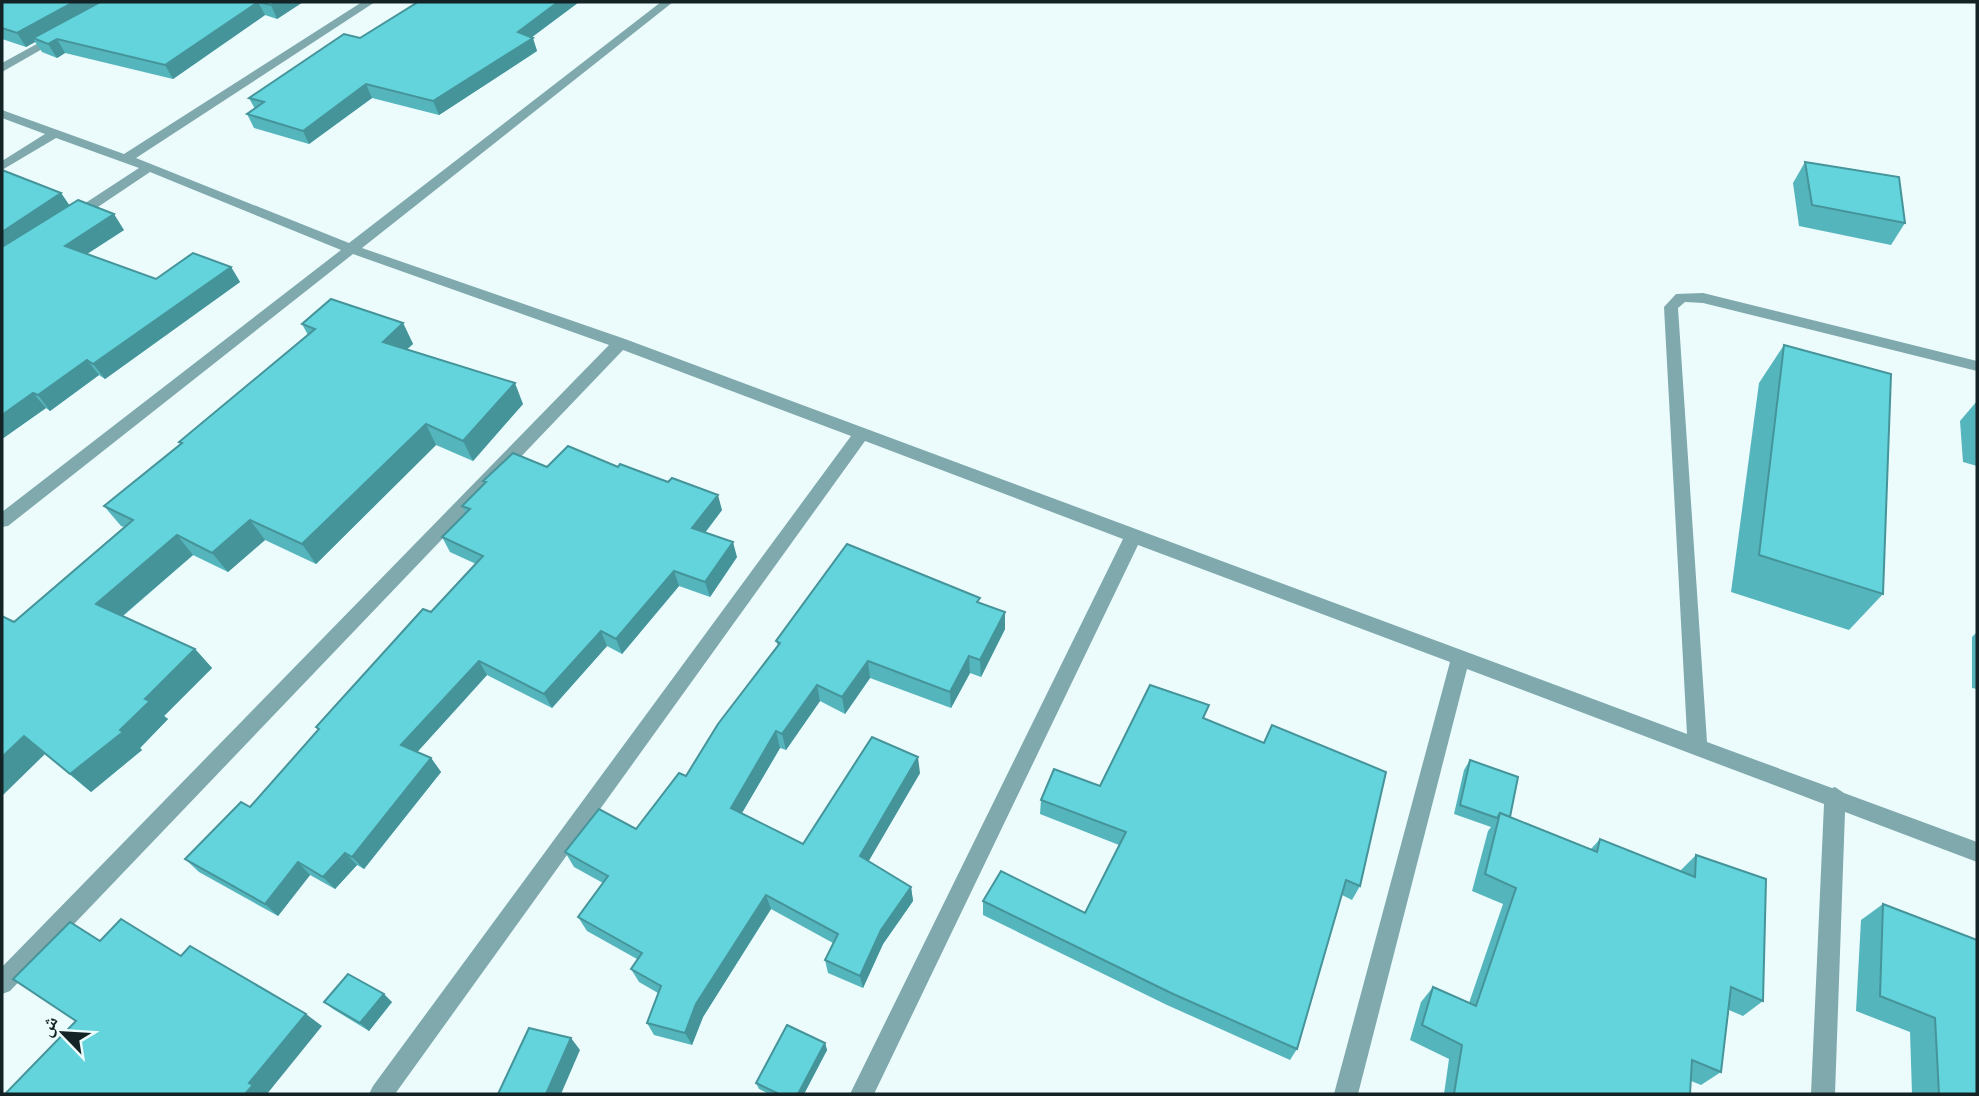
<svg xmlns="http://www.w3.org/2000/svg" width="1979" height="1096" font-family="Lato,'Noto Naskh Arabic',sans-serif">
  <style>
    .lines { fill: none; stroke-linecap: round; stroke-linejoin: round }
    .minor { fill: #7fa9ad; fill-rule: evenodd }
    .wall { fill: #55b5bd }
    .shaded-wall { fill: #45949a }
    .building { fill: #63d3dc; stroke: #45949a; stroke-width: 2 }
  </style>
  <rect width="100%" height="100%" fill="#ecfcfd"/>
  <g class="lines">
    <g class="minor">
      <polygon points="362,2 375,2 136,158 349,243 661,2 673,2 362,248 625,339 1687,734 1664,307 1676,294 1703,293 1977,361 1977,371 1703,303 1685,302 1678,308 1707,742 1832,788 1835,787 1844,793 1977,842 1977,862 1845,812 1835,1094 1811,1094 1824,804 1467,669 1358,1094 1334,1094 1450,662 1138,545 874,1094 850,1094 1123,539 865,441 395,1094 369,1094 373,1086 851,436 623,350 10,991 2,994 2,967 609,345 353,254 8,526 2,527 2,512 341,250 150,172 77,221 67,221 67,215 139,168 56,138 2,170 2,161 45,134 2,118 2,110 124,154"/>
      <polygon points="55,34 65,36 2,72 2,63"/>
    </g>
  </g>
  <g class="wall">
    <polygon points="2,2 303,2 277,19 265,15 173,79 65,53 57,58 42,52 35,42 26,47 2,39"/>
    <polygon points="418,2 579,2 532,37 537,51 439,115 372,98 309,144 254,128 247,114 255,109 249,98 360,38"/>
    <polygon points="1805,162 1905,223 1891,245 1799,226 1793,183"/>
    <polygon points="61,193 69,205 124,230 87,254 156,279 231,267 240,282 105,379 99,375 50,411 46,408 2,439"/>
    <polygon points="403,323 413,344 407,349 523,404 473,461 436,445 316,564 265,540 228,572 193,555 123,616 195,649 212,668 164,716 168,719 140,748 142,750 91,792 45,754 14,622 124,527 121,526 104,506 181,445 179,442 308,335 302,324"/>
    <polygon points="1784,345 1883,594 1849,630 1731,592 1759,383"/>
    <polygon points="1977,401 1977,466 1963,462 1960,421"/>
    <polygon points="547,467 722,510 705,533 737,557 710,597 679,586 622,654 607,646 552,708 487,675 417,752 431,758 441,772 364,869 357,865 335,889 310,875 278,916 199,872 185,859 250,807 318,730 316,727 431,612 476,564 450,552 442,537 466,513 462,506 484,483 483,481"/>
    <polygon points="980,603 1005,612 1005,629 981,677 970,673 951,708 870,678 845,714 820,701 786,750 780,748 742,813 803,844 920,773 868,861 911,887 913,901 883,944 863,988 828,973 825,960 833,943 771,909 703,1017 692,1045 654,1035 647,1023 658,993 639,982 631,969 637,959 587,931 578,917 603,883 574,867 565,852 636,829 686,776 778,646 776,641"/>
    <polygon points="1977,632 1977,689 1972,688 1972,637"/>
    <polygon points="1205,719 1360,886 1352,900 1342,895 1297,1049 1290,1060 1167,1005 983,915 983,901 1085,913 1119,845 1040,814 1041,800 1100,786"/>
    <polygon points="1470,760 1510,817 1591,849 1600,839 1680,871 1696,855 1763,1001 1743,1016 1729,1010 1721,1072 1701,1085 1691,1081 1690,1094 1444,1094 1449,1059 1410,1040 1421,1002 1433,987 1469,1003 1503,904 1472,891 1488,831 1491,827 1454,814 1464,770"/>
    <polygon points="1883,904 1977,1094 1912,1094 1910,1032 1856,1011 1861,920"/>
    <polygon points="324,1002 392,1002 369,1031 333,1009"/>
    <polygon points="825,1043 827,1050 804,1094 769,1094 759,1089 756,1083"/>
  </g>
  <g class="shaded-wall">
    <polygon points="74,2 107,2 33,38 35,42 26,47 17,33"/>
    <polygon points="258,2 265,15 173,79 165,65"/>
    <polygon points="276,2 303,2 277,19 271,5"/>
    <polygon points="558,2 579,2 524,43 533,38 537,51 439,115 433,101 518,32"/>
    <polygon points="57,39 65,53 57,58 48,44"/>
    <polygon points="366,84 372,98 309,144 303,131"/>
    <polygon points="61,193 72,209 2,255 2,232"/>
    <polygon points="114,214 124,230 76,261 65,246"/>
    <polygon points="231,267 240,282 105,379 93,364"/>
    <polygon points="403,323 413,344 393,362 383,342"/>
    <polygon points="87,360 99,375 50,411 38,395"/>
    <polygon points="515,383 523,404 473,461 463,441"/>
    <polygon points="33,393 46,408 2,439 2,415"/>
    <polygon points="426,424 436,445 316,564 302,544"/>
    <polygon points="718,495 722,510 696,544 692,528"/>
    <polygon points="250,520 265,540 228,572 212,553"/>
    <polygon points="177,535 193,555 114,623 96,604"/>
    <polygon points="733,542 737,557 710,597 705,582"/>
    <polygon points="674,571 679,586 622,654 616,639"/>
    <polygon points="1005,612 1005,629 981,677 980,660"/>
    <polygon points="601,631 607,646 552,708 544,694"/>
    <polygon points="195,649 212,668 164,716 168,719 140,748 142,750 91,792 70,774 120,730 145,699"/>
    <polygon points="969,656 970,673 951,708 950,692"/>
    <polygon points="479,661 487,675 411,759 401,745"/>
    <polygon points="868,661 870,678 845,714 842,697"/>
    <polygon points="817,685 820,701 786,750 782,734"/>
    <polygon points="776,731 780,748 736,823 731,808"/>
    <polygon points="24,736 45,754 2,796 2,757"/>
    <polygon points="918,757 920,773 863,871 860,856"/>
    <polygon points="431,758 441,772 364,869 352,857"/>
    <polygon points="345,853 357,865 335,889 323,877"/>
    <polygon points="298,862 310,875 278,916 265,904"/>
    <polygon points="911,887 913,901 883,944 863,988 860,976 881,930"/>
    <polygon points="766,895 771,909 703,1017 692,1045 685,1033 696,1004"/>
    <polygon points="384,994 392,1002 369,1031 360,1023"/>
    <polygon points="306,1014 322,1026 267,1094 245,1094 249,1083"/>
    <polygon points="571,1038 580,1050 561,1094 546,1094"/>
    <polygon points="825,1043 827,1050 804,1094 798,1094"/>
  </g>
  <g class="building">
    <polygon points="2,2 74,2 17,33 2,28"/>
    <polygon points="100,2 258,2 165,65 57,39 48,44 33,38"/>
    <polygon points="258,2 276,2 271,5"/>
    <polygon points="418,2 558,2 518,32 533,38 433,101 366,84 303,131 247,114 264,102 249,98 344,34 360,38"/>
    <polygon points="1805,162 1899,177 1905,223 1812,205"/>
    <polygon points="2,170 61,193 2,232"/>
    <polygon points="78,200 114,214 65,246 156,279 193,253 231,267 93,364 87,360 38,395 33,393 2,415 2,247"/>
    <polygon points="331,299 403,323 383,342 515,383 463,441 426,424 302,544 250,520 212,553 177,535 96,604 195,649 145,699 150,701 120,730 123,732 70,774 24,736 2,757 2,616 14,622 133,520 104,506 182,443 179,442 315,329 302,324"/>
    <polygon points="1784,345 1891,374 1883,594 1759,555"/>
    <polygon points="568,446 618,467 620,464 668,482 672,478 718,495 692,528 733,542 705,582 674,571 616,639 601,631 544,694 479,661 401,745 431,758 352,857 345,853 323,877 298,862 265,904 185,859 241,802 250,807 319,729 316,727 423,609 431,612 483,556 442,537 470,509 462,506 486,482 483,481 513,453 547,467"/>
    <polygon points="847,544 980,598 977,602 1005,612 980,660 969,656 950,692 868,661 842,697 817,685 782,734 776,731 731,808 803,844 872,737 918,757 860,856 911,887 881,930 860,976 825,960 838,934 766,895 696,1004 685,1033 647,1023 661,986 631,969 642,953 578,917 608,876 565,852 599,809 636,829 679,773 686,776 718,724 780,643 776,641"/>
    <polygon points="1150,685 1209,705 1203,718 1264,743 1272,725 1386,772 1360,886 1346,880 1297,1049 1171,993 983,901 1001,871 1085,913 1126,832 1041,800 1054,769 1100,786"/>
    <polygon points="1470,760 1518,777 1510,817 1500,813 1497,818 1460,805"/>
    <polygon points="1500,813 1597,852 1600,839 1695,877 1696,855 1766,879 1763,1001 1731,987 1721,1072 1692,1060 1690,1094 1454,1094 1462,1045 1422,1025 1433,987 1476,1006 1516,888 1485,874"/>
    <polygon points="1883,904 1977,940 1977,1094 1939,1094 1935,1018 1880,996"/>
    <polygon points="121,919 181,956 190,946 306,1014 249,1083 253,1085 245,1094 5,1094 76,1021 13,979 70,922 100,941"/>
    <polygon points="348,974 384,994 360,1023 324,1002"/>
    <polygon points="787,1025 825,1043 798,1094 779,1094 756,1083"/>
    <polygon points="529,1028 571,1038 546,1094 498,1094"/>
  </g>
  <rect width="1979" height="1096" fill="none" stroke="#142325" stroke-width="7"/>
  <g transform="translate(63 1033) rotate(295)" stroke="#ecfcfd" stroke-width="5" paint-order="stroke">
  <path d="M0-5L12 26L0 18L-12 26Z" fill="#142325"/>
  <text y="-10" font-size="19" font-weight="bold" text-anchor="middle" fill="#142325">ش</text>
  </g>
</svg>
